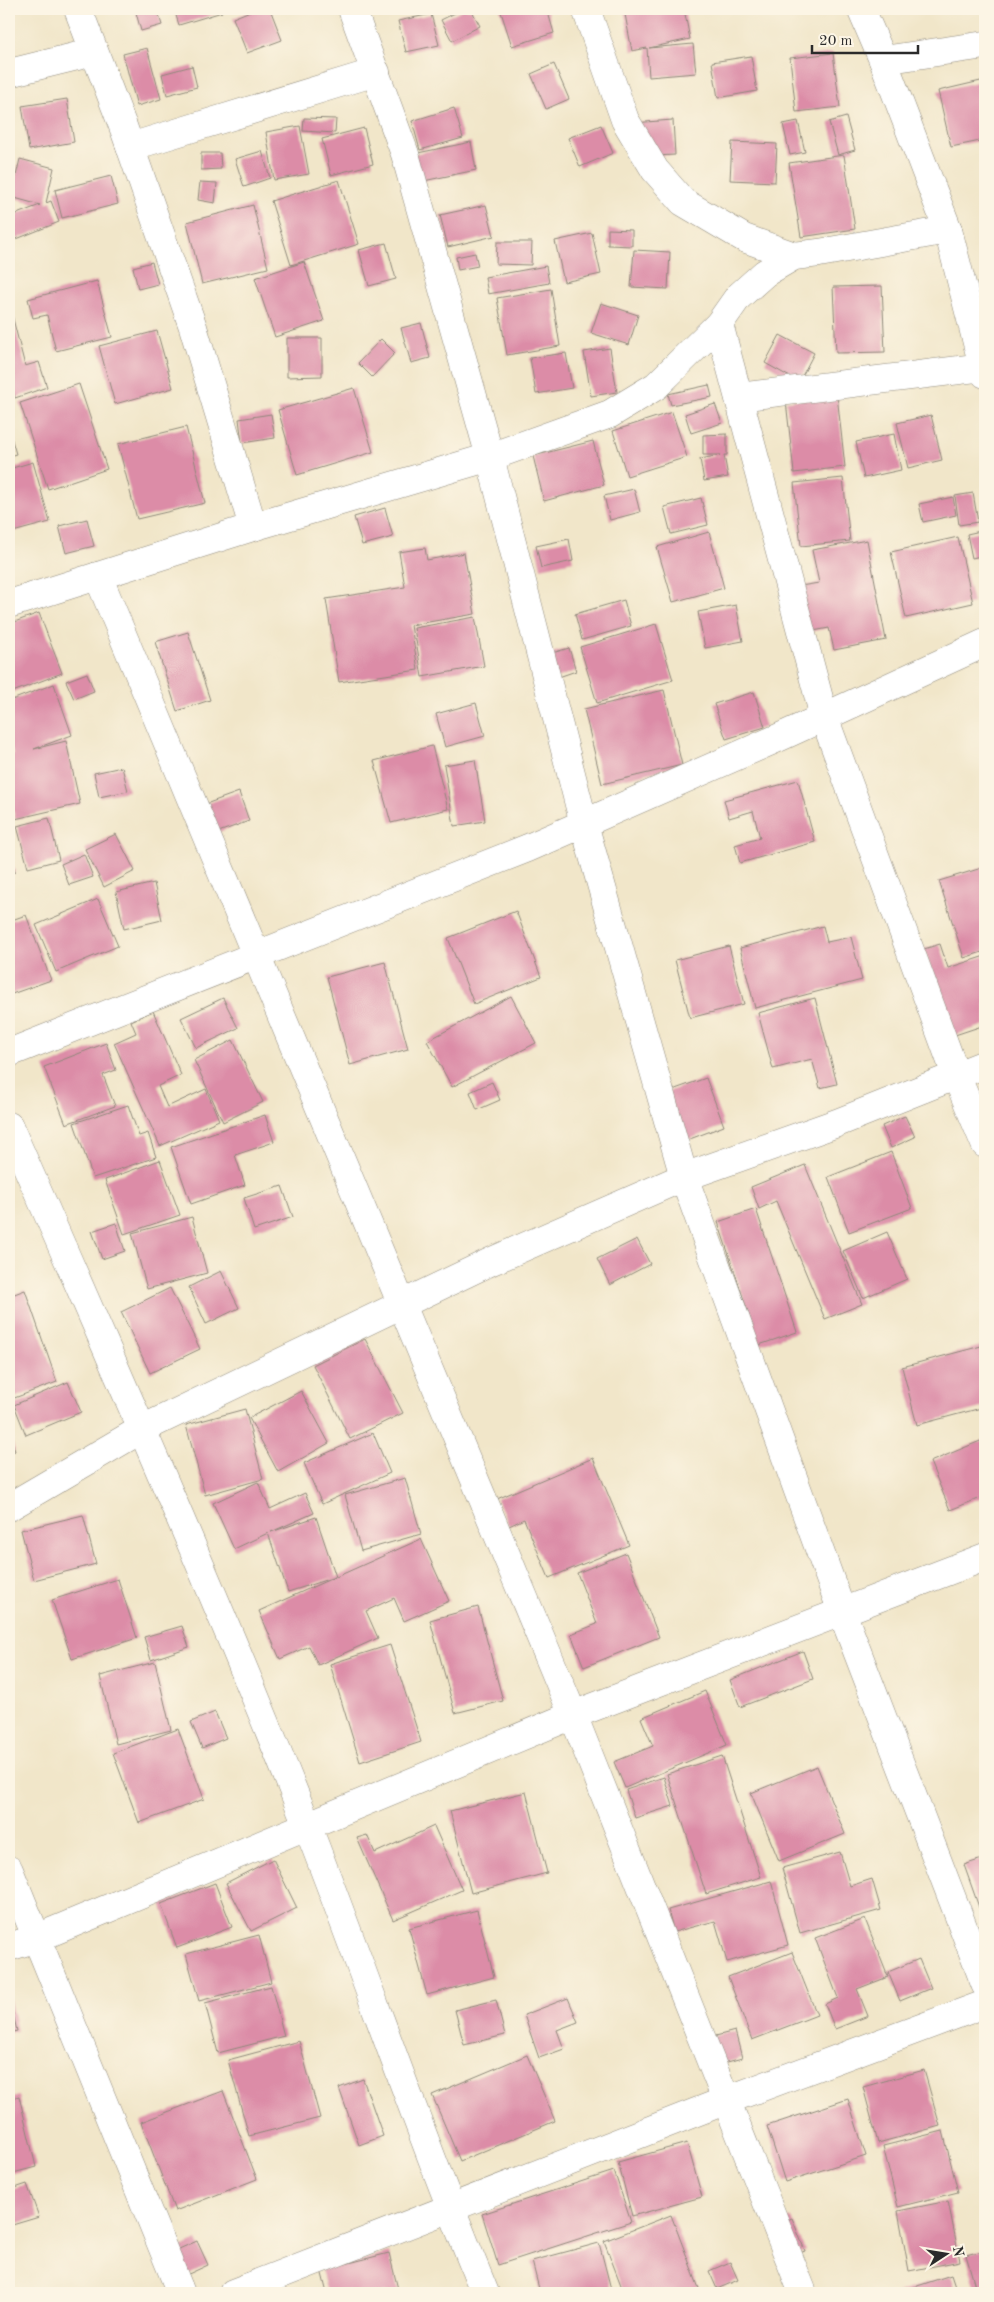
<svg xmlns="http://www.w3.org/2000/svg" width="994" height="2302" font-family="'Old Standard TT',serif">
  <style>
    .building { fill: #dc8ca7 }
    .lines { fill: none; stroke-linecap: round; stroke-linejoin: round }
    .minor-casing { stroke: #8e887a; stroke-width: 29 }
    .minor { stroke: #fff; stroke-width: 28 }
  </style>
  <rect width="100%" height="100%" fill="#fcf5e5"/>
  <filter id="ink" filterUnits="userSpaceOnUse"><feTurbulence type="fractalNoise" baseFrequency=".02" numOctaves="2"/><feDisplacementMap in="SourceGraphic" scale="10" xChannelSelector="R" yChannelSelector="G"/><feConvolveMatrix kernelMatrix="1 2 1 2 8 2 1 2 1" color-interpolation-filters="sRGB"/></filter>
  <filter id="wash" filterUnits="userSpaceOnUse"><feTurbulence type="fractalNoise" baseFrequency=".0096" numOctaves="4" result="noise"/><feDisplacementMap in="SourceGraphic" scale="20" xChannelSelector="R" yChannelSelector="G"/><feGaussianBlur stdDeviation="1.12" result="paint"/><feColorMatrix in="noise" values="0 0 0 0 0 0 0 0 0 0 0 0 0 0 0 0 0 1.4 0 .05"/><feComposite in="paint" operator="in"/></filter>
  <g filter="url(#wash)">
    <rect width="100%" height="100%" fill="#f1e6c9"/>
    <g id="blocks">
      <g class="building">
        <polygon points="135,9 157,9 162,25 141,31"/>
        <polygon points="174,9 221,9 222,12 179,25"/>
        <polygon points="255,9 270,9 282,40 247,53 233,18"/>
        <polygon points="463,9 471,9 480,26 452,41 441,20"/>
        <polygon points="500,9 547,9 554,33 512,46"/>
        <polygon points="624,9 684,9 690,39 649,48 693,44 696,73 649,77 647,48 632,51"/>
        <polygon points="431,14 439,45 406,52 398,21"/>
        <polygon points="147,48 161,99 137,106 123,54"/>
        <polygon points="833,53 840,107 796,112 790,58"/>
        <polygon points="751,56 757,91 718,98 712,62"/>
        <polygon points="554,64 569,99 546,109 531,74"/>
        <polygon points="192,66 197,87 167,95 162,74"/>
        <polygon points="985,80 985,140 951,147 938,91"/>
        <polygon points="67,99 74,142 29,150 22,106"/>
        <polygon points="454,108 463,138 420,150 412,121"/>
        <polygon points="846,117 855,150 838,155 829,122"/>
        <polygon points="304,118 336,119 335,133 303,131"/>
        <polygon points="673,120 675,155 634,157 632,123"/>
        <polygon points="798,121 805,152 790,155 783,124"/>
        <polygon points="601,125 613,153 580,167 568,138"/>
        <polygon points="300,126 309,174 274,180 266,132"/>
        <polygon points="364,128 373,164 331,175 322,139"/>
        <polygon points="471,142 476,170 414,183 408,155"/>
        <polygon points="732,142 777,144 775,182 730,180"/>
        <polygon points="262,151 270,178 244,187 235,159"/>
        <polygon points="201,153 220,153 221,169 201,170"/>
        <polygon points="844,155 855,229 801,237 789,163"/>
        <polygon points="20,159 54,168 46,203 51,201 59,222 9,242 9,217 40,205 11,197"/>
        <polygon points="111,176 118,204 62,218 55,190"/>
        <polygon points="339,180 359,244 291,265 271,201"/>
        <polygon points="200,182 217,183 215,203 198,200"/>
        <polygon points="253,205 268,268 202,284 187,222"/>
        <polygon points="486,205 494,236 448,247 440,215"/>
        <polygon points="608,229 632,230 632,246 608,245"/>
        <polygon points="592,233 601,274 564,282 555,241"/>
        <polygon points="497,242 532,242 531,265 496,264"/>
        <polygon points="386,243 396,279 369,286 359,250"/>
        <polygon points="634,250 670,252 668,289 631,287"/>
        <polygon points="475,253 478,266 458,270 456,257"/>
        <polygon points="152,262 158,284 138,289 133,267"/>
        <polygon points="304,262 324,321 275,337 255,278"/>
        <polygon points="546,266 549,283 488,294 485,277"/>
        <polygon points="97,281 112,337 56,351 47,315 33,318 28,299"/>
        <polygon points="882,286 885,352 836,353 833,287"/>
        <polygon points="551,289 560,346 507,355 497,298"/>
        <polygon points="601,303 638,315 629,345 591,333"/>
        <polygon points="9,315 12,315 25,366 39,362 47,387 15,398 9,379"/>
        <polygon points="421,323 430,358 411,363 401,328"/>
        <polygon points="157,331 173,388 115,404 99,346"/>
        <polygon points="780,335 814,353 799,382 765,363"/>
        <polygon points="287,338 322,338 322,376 287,377"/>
        <polygon points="381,339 395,353 372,377 358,363"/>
        <polygon points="610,348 617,392 591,396 584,352"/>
        <polygon points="566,353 572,388 536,394 530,358"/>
        <polygon points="79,384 107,469 48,489 20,403"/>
        <polygon points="709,385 712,397 671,405 668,394"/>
        <polygon points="354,388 373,452 297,475 278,410"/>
        <polygon points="837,395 845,467 794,473 786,401"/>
        <polygon points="715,404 722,423 691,433 685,414"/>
        <polygon points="672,412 687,457 627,476 613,431"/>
        <polygon points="271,414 275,438 242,443 239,419"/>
        <polygon points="931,415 942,460 908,468 897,423"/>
        <polygon points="186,427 205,503 137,519 118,444"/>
        <polygon points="9,430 16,454 9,456"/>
        <polygon points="727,434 727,455 724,455 728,477 704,481 700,459 721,455 703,455 703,435"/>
        <polygon points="894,434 901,470 864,478 856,442"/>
        <polygon points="593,441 604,485 544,501 533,456"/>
        <polygon points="33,462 50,522 9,533 9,469"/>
        <polygon points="843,478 850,541 801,546 794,483"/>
        <polygon points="634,489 640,512 610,520 604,496"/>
        <polygon points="973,493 978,522 959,525 955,496"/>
        <polygon points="953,497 956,515 923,522 919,504"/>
        <polygon points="701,498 708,525 671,534 664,507"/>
        <polygon points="385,508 393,537 362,545 354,517"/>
        <polygon points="87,519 94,546 66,553 59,526"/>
        <polygon points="985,530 985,555 972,558 967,534"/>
        <polygon points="709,532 724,588 673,602 657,547"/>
        <polygon points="958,537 973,603 906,618 891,552"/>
        <polygon points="569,539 573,561 541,568 536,546"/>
        <polygon points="867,540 886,640 834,650 829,628 803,633 794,587 819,583 812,550"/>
        <polygon points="425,548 427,560 464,553 475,614 411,625 418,670 339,682 326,599 405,587 399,552"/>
        <polygon points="624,600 631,626 582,640 575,614"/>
        <polygon points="736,605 743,641 705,648 698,612"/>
        <polygon points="39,613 62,673 10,693 9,624"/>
        <polygon points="475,617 484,666 422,677 414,628"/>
        <polygon points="656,624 673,680 597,703 580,647"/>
        <polygon points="188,632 210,700 177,711 155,642"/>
        <polygon points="569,648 576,671 550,680 542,656"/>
        <polygon points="87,673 94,691 74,699 66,681"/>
        <polygon points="54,684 72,735 34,749 66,741 80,804 15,819 9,792 9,755 13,754 9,742 9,701"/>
        <polygon points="664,690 682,765 602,784 584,709"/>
        <polygon points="754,692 765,727 726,739 714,704"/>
        <polygon points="476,703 485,736 445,747 436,714"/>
        <polygon points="432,746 448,809 391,823 374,761"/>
        <polygon points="475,760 485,821 454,826 444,765"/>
        <polygon points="122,767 128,791 99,797 94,773"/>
        <polygon points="798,780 815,842 740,863 735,845 760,838 753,811 729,818 724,800"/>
        <polygon points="239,792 249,821 213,834 203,805"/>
        <polygon points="49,818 59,860 28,868 17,826"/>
        <polygon points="116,834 135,871 104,887 85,849"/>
        <polygon points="84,854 93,877 69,885 61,864"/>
        <polygon points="9,855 15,872 9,874"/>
        <polygon points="985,867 985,951 964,958 939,881"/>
        <polygon points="154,883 162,920 124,929 116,892"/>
        <polygon points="98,899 118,946 56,972 36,925"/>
        <polygon points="516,911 541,977 474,1004 448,938"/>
        <polygon points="26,915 51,980 9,995 9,921"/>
        <polygon points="823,926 827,942 851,937 862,980 755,1008 740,948"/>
        <polygon points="940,944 948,968 985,956 985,1025 952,1036 924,949"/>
        <polygon points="729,946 744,1004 690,1018 675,960"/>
        <polygon points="385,962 408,1049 350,1065 327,977"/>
        <polygon points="511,996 536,1043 452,1087 427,1041"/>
        <polygon points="223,998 238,1028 196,1048 181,1018"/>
        <polygon points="815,998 837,1084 820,1088 812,1059 773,1069 758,1013"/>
        <polygon points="153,1011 181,1075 158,1086 167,1107 206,1089 219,1120 160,1146 114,1043 136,1033 131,1021"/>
        <polygon points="233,1040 263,1102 223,1122 194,1060"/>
        <polygon points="106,1043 116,1070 103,1075 115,1106 66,1124 44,1067"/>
        <polygon points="706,1078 724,1126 682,1142 664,1093"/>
        <polygon points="492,1082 500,1100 477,1110 470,1092"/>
        <polygon points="128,1105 139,1136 148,1133 156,1157 93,1178 74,1123"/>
        <polygon points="265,1115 274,1142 235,1155 245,1185 191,1204 171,1147"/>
        <polygon points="905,1116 915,1137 891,1148 882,1126"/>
        <polygon points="891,1152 912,1208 849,1232 828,1177"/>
        <polygon points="160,1160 180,1215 124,1234 105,1180"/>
        <polygon points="805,1165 862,1304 825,1319 776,1201 759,1209 751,1187"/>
        <polygon points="282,1186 293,1217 254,1230 244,1198"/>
        <polygon points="756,1209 797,1332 759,1345 718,1222"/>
        <polygon points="192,1217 207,1273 147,1289 132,1233"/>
        <polygon points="116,1223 125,1251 102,1259 92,1231"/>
        <polygon points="887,1232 907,1279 863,1298 843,1251"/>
        <polygon points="637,1239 650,1264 610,1285 597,1259"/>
        <polygon points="221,1271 239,1308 206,1324 189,1287"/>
        <polygon points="170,1288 200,1349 150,1373 121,1312"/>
        <polygon points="25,1290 57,1382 9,1400 9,1296"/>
        <polygon points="365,1339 403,1413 350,1439 313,1365"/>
        <polygon points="985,1345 985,1407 917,1425 902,1367"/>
        <polygon points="68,1382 81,1412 26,1435 14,1405"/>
        <polygon points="301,1391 329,1443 278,1472 249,1418"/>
        <polygon points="245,1409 263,1479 205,1495 186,1425"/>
        <polygon points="9,1433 15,1451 9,1453"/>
        <polygon points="373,1433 390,1473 322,1504 304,1463"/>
        <polygon points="985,1439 985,1496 950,1510 930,1462"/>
        <polygon points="593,1458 629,1545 549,1578 524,1519 509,1526 497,1499"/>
        <polygon points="405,1478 421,1534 361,1551 345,1495"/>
        <polygon points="258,1482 270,1509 305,1493 314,1513 271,1532 316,1517 336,1577 421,1539 449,1601 404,1621 394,1598 366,1611 378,1638 318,1665 309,1646 280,1659 259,1611 335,1577 288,1592 268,1533 234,1549 213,1503"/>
        <polygon points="83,1515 96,1564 34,1580 21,1530"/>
        <polygon points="626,1553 659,1637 584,1667 571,1634 597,1624 577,1573"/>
        <polygon points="118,1579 137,1638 72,1659 52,1600"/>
        <polygon points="478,1607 503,1701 455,1713 430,1620"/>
        <polygon points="182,1626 189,1647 151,1660 144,1637"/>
        <polygon points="390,1645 421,1742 360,1762 330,1664"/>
        <polygon points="803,1651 813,1679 740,1707 730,1680"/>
        <polygon points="155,1662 171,1730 116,1744 100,1676"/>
        <polygon points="705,1691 727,1745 625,1788 614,1762 653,1746 641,1718"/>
        <polygon points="215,1712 226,1738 202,1748 191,1722"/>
        <polygon points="178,1729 204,1799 139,1823 113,1753"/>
        <polygon points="722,1756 761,1877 706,1894 667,1774"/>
        <polygon points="817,1766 845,1834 779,1861 751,1793"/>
        <polygon points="664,1777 673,1806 635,1818 626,1790"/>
        <polygon points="526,1792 547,1873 471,1893 450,1811"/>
        <polygon points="434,1826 462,1890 393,1920 357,1838 367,1835 375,1853"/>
        <polygon points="840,1852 850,1886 872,1879 881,1910 800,1933 782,1868"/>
        <polygon points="985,1858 985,1924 964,1865"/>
        <polygon points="273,1859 297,1908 251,1931 226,1883"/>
        <polygon points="771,1881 788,1945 727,1962 715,1921 674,1932 668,1910"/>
        <polygon points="215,1883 232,1927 177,1948 161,1904"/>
        <polygon points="477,1910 494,1977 427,1995 409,1928"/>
        <polygon points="865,1919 888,1977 857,1989 868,2016 835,2029 825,2004 838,1998 815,1938"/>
        <polygon points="259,1935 271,1982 199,2001 186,1954"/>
        <polygon points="792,1952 817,2015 752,2040 728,1977"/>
        <polygon points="919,1959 931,1988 900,2001 888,1972"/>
        <polygon points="271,1986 284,2036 218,2053 205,2003"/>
        <polygon points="9,1997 17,2031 9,2033"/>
        <polygon points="568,1998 578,2022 557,2030 564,2049 539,2058 524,2015"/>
        <polygon points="496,2000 505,2035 464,2045 455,2010"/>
        <polygon points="735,2031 742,2058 720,2064 712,2037"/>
        <polygon points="299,2041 320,2118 249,2136 228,2060"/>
        <polygon points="527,2055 555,2121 460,2161 432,2095"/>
        <polygon points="924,2070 940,2126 878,2143 863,2087"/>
        <polygon points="363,2079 383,2136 359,2145 339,2088"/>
        <polygon points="223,2091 257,2179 175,2211 141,2122"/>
        <polygon points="19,2096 36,2167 9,2174 9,2099"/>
        <polygon points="848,2099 866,2156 785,2182 767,2126"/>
        <polygon points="943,2131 958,2192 898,2207 883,2146"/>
        <polygon points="687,2143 702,2197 632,2216 618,2162"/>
        <polygon points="614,2171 631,2222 498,2265 482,2214"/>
        <polygon points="27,2184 39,2217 9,2226 9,2190"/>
        <polygon points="948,2201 960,2261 909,2271 898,2211"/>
        <polygon points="671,2215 700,2291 693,2293 624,2293 604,2241"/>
        <polygon points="792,2218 805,2251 783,2259 771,2227"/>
        <polygon points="197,2241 208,2265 182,2277 170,2253"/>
        <polygon points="599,2243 612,2293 540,2293 532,2261"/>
        <polygon points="985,2250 985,2293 977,2293 966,2255"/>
        <polygon points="389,2253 399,2293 327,2293 321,2270"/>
        <polygon points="730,2262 738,2280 717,2289 709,2271"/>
        <polygon points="951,2275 957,2293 896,2293"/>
      </g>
    </g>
  </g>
  <g filter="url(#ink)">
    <use href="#blocks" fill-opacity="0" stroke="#8e887a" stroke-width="1"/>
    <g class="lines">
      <defs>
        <g id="minor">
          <polyline points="78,9 124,129 193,327 253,527"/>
          <polyline points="352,9 405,154 490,457 584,824 684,1177 842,1612 985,1984"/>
          <polyline points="586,9 625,120 655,170 683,202 744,238 794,256"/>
          <polyline points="861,9 883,60 948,230 985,374"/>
          <polyline points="883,60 985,45"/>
          <polyline points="9,73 94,52"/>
          <polyline points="130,147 376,72"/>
          <polyline points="719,324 824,717 956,1075 985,1144"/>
          <polyline points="739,397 984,367"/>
          <polyline points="98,576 573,1715 803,2293"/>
          <polyline points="9,604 253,527 490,457 610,414 656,386 719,324 738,297 765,273 794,256 819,253 948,230"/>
          <polyline points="9,1053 528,848 778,738 985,643"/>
          <path d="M9,1126C111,1358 214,1590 307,1825C368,1981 421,2139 485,2293"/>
          <polyline points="9,1507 142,1429 492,1261 684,1177 837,1123 985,1064"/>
          <polyline points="9,1870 181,2293"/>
          <polyline points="9,1947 37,1938 573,1715 985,1557"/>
          <polyline points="233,2293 727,2100 985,2004"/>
        </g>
      </defs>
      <use href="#minor" class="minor-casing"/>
      <use href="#minor" class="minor"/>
    </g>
  </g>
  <rect width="994" height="2302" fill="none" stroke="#fcf5e5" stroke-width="30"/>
  <g transform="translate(946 2254) rotate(78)" stroke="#fcf5e5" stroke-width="4" paint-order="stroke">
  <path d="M0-4L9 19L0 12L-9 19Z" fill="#2b2b2b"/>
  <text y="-8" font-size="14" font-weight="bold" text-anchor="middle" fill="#2b2b2b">N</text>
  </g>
  <path d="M812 45v8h106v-8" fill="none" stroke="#2b2b2b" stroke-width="2.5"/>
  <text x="819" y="45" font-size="15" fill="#2b2b2b" stroke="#fcf5e5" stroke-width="4" paint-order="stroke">20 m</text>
</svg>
